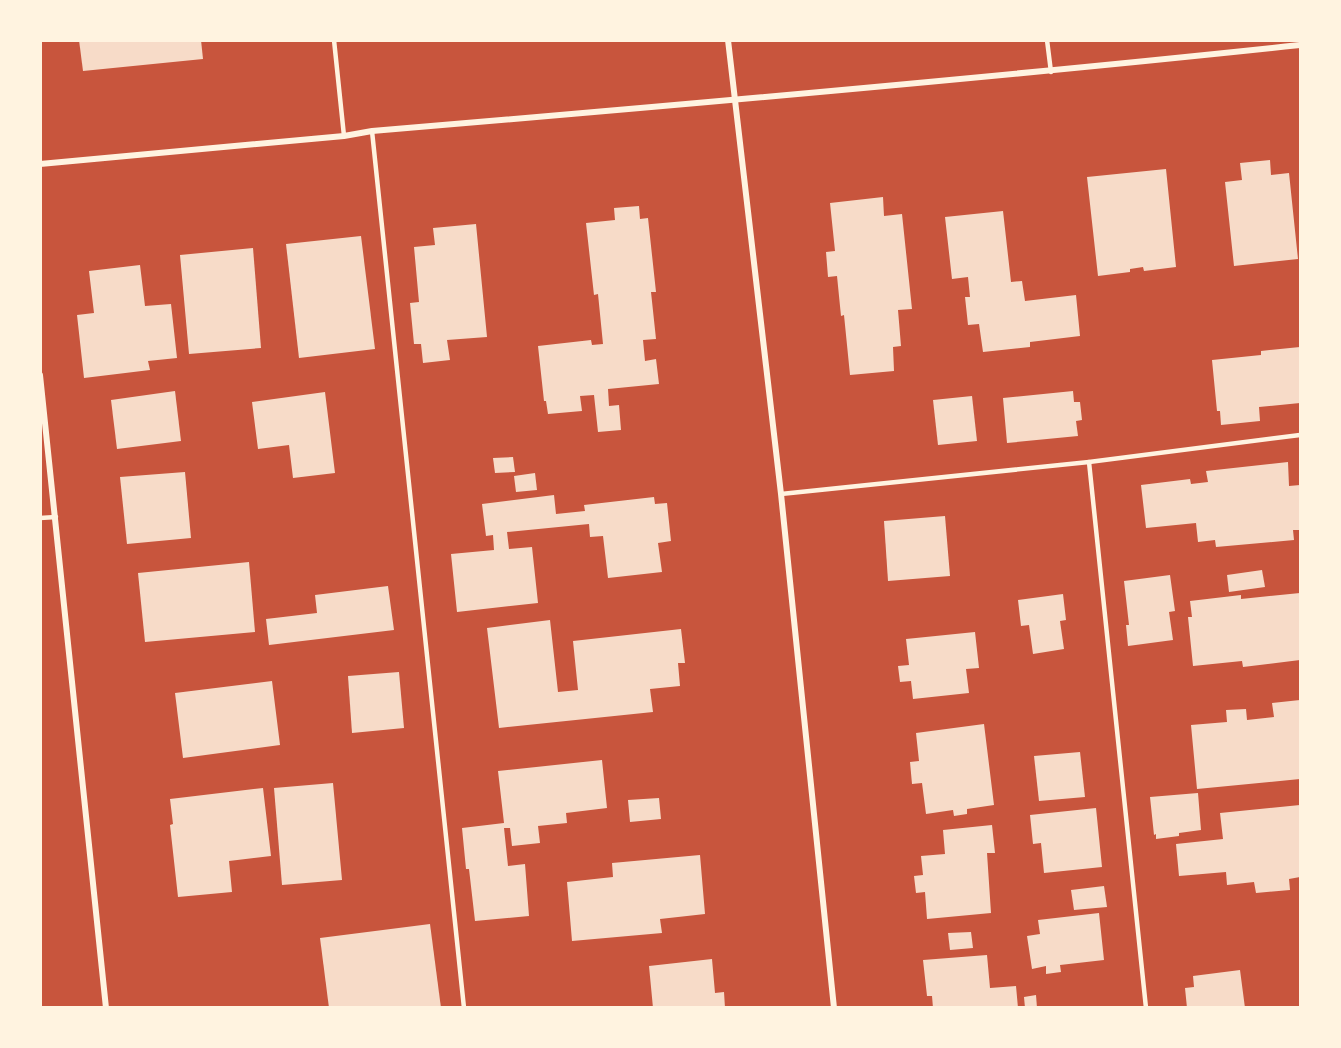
<svg xmlns="http://www.w3.org/2000/svg" width="1341" height="1048" font-family="'Space Grotesk',sans-serif">
  <style>
    .building { fill: #f7dbc8 }
    .lines { fill: none; stroke-linecap: round; stroke-linejoin: round }
    .service { stroke: #fff3e0; stroke-width: 4.5 }
    .minor { stroke: #fff3e0; stroke-width: 6 }
  </style>
  <rect width="100%" height="100%" fill="#c8553d"/>
  <g class="building">
    <polygon points="79,40 201,40 203,59 83,71"/>
    <polygon points="1270,160 1271,175 1289,173 1298,259 1234,266 1225,182 1242,180 1240,163"/>
    <polygon points="1166,169 1176,267 1144,271 1143,267 1130,269 1130,272 1098,276 1087,177"/>
    <polygon points="883,197 884,216 902,214 912,309 898,310 901,346 893,347 894,371 850,375 844,315 841,316 837,276 828,277 826,252 835,251 830,203"/>
    <polygon points="639,206 640,219 648,218 656,292 651,292 656,339 643,340 645,361 656,359 659,384 608,389 609,406 619,405 621,430 598,432 594,395 580,396 582,411 548,414 546,401 544,401 538,346 591,340 592,345 603,344 598,294 594,295 586,223 615,220 614,208"/>
    <polygon points="1003,211 1011,282 1022,281 1025,301 1076,295 1080,336 1030,342 1030,347 983,352 979,324 968,325 965,297 970,297 968,277 952,279 945,217"/>
    <polygon points="476,224 487,337 447,340 450,360 423,363 421,344 414,344 410,303 419,302 414,247 435,245 433,228"/>
    <polygon points="361,236 375,349 299,358 286,244"/>
    <polygon points="253,248 261,348 189,354 180,255"/>
    <polygon points="140,265 145,306 171,304 177,358 148,361 150,370 84,378 77,315 94,313 89,271"/>
    <polygon points="1300,347 1300,403 1259,407 1260,421 1221,425 1220,411 1217,411 1212,360 1261,355 1261,351"/>
    <polygon points="175,391 181,441 117,449 111,400"/>
    <polygon points="1073,391 1074,402 1080,402 1082,420 1076,421 1078,436 1007,443 1003,398"/>
    <polygon points="325,392 335,473 293,478 289,445 258,449 252,402"/>
    <polygon points="972,396 977,441 938,445 933,400"/>
    <polygon points="513,457 515,472 495,473 493,458"/>
    <polygon points="1288,462 1289,486 1300,485 1300,530 1293,530 1294,540 1216,547 1215,540 1198,542 1196,523 1146,528 1141,485 1190,479 1191,484 1208,482 1206,471"/>
    <polygon points="185,472 191,538 127,544 120,477"/>
    <polygon points="535,473 537,490 516,492 514,476"/>
    <polygon points="554,495 556,514 585,511 584,505 654,497 655,504 667,503 671,541 658,543 662,572 608,578 603,536 590,537 589,524 507,532 509,549 532,547 538,603 457,612 451,554 494,550 493,535 486,536 482,504"/>
    <polygon points="945,516 950,576 888,581 884,521"/>
    <polygon points="249,562 255,632 145,642 138,573"/>
    <polygon points="1262,570 1265,587 1229,592 1227,575"/>
    <polygon points="1170,575 1175,611 1169,612 1173,640 1128,646 1126,625 1129,625 1124,581"/>
    <polygon points="388,586 394,630 269,645 266,619 317,613 315,595"/>
    <polygon points="1300,593 1300,660 1243,667 1242,661 1193,666 1188,617 1192,617 1190,601 1241,595 1241,599"/>
    <polygon points="1063,594 1066,620 1060,621 1064,649 1033,654 1029,625 1021,626 1018,600"/>
    <polygon points="550,620 558,692 578,690 573,641 681,629 685,663 678,663 680,686 650,689 653,712 499,728 487,628"/>
    <polygon points="975,632 979,668 966,669 969,693 913,699 911,681 900,682 898,666 909,665 906,639"/>
    <polygon points="399,672 404,728 352,733 348,676"/>
    <polygon points="272,681 280,745 183,758 175,693"/>
    <polygon points="1300,700 1300,779 1197,789 1191,725 1227,722 1226,710 1246,709 1247,720 1274,717 1272,703"/>
    <polygon points="984,724 994,805 967,809 967,814 954,816 953,810 926,814 922,783 912,784 910,762 919,761 916,733"/>
    <polygon points="1080,752 1085,797 1039,801 1034,756"/>
    <polygon points="602,760 607,808 566,813 567,823 538,826 540,843 512,846 510,828 504,828 508,866 525,864 529,916 475,921 469,869 466,869 462,828 504,823 498,771"/>
    <polygon points="333,783 342,880 282,885 274,788"/>
    <polygon points="263,788 271,856 229,861 232,892 178,897 170,825 173,824 170,799"/>
    <polygon points="1198,793 1201,830 1179,833 1179,836 1156,839 1156,834 1154,835 1150,797"/>
    <polygon points="659,798 661,819 630,822 628,800"/>
    <polygon points="1300,805 1300,877 1289,879 1290,890 1256,893 1254,882 1227,885 1226,872 1179,876 1176,844 1223,839 1220,813"/>
    <polygon points="1096,808 1102,867 1044,873 1041,843 1033,844 1030,815"/>
    <polygon points="992,825 995,853 987,853 991,913 927,919 925,892 916,893 914,876 923,875 921,856 945,854 943,830"/>
    <polygon points="700,855 705,914 660,919 662,933 572,941 567,882 613,877 612,863"/>
    <polygon points="1104,886 1107,907 1074,910 1071,890"/>
    <polygon points="1099,913 1104,960 1060,965 1061,972 1046,974 1046,966 1032,969 1027,936 1040,934 1038,920"/>
    <polygon points="430,924 441,1008 329,1008 320,938"/>
    <polygon points="971,932 973,948 950,950 948,933"/>
    <polygon points="987,955 990,988 1016,986 1018,1008 933,1008 932,996 927,996 923,960"/>
    <polygon points="712,959 715,993 724,992 725,1008 653,1008 649,966"/>
    <polygon points="1240,970 1245,1008 1187,1008 1185,988 1194,987 1193,976"/>
    <polygon points="1036,995 1037,1008 1025,1008 1024,997"/>
  </g>
  <g class="lines">
    <g class="service">
      <polyline points="334,40 344,136"/>
      <polyline points="1047,40 1051,72"/>
      <polyline points="372,131 464,1008"/>
      <polyline points="1089,462 1300,435"/>
      <polyline points="781,494 1089,462 1146,1008"/>
      <polyline points="40,518 56,517"/>
    </g>
    <g class="minor">
      <polyline points="728,40 781,494 834,1008"/>
      <path d="M40,164L344,136L372,131C682,105 991,78 1300,45"/>
      <polyline points="40,375 106,1008"/>
    </g>
  </g>
  <rect width="1341" height="1048" fill="none" stroke="#fff3e0" stroke-width="84"/>
</svg>
